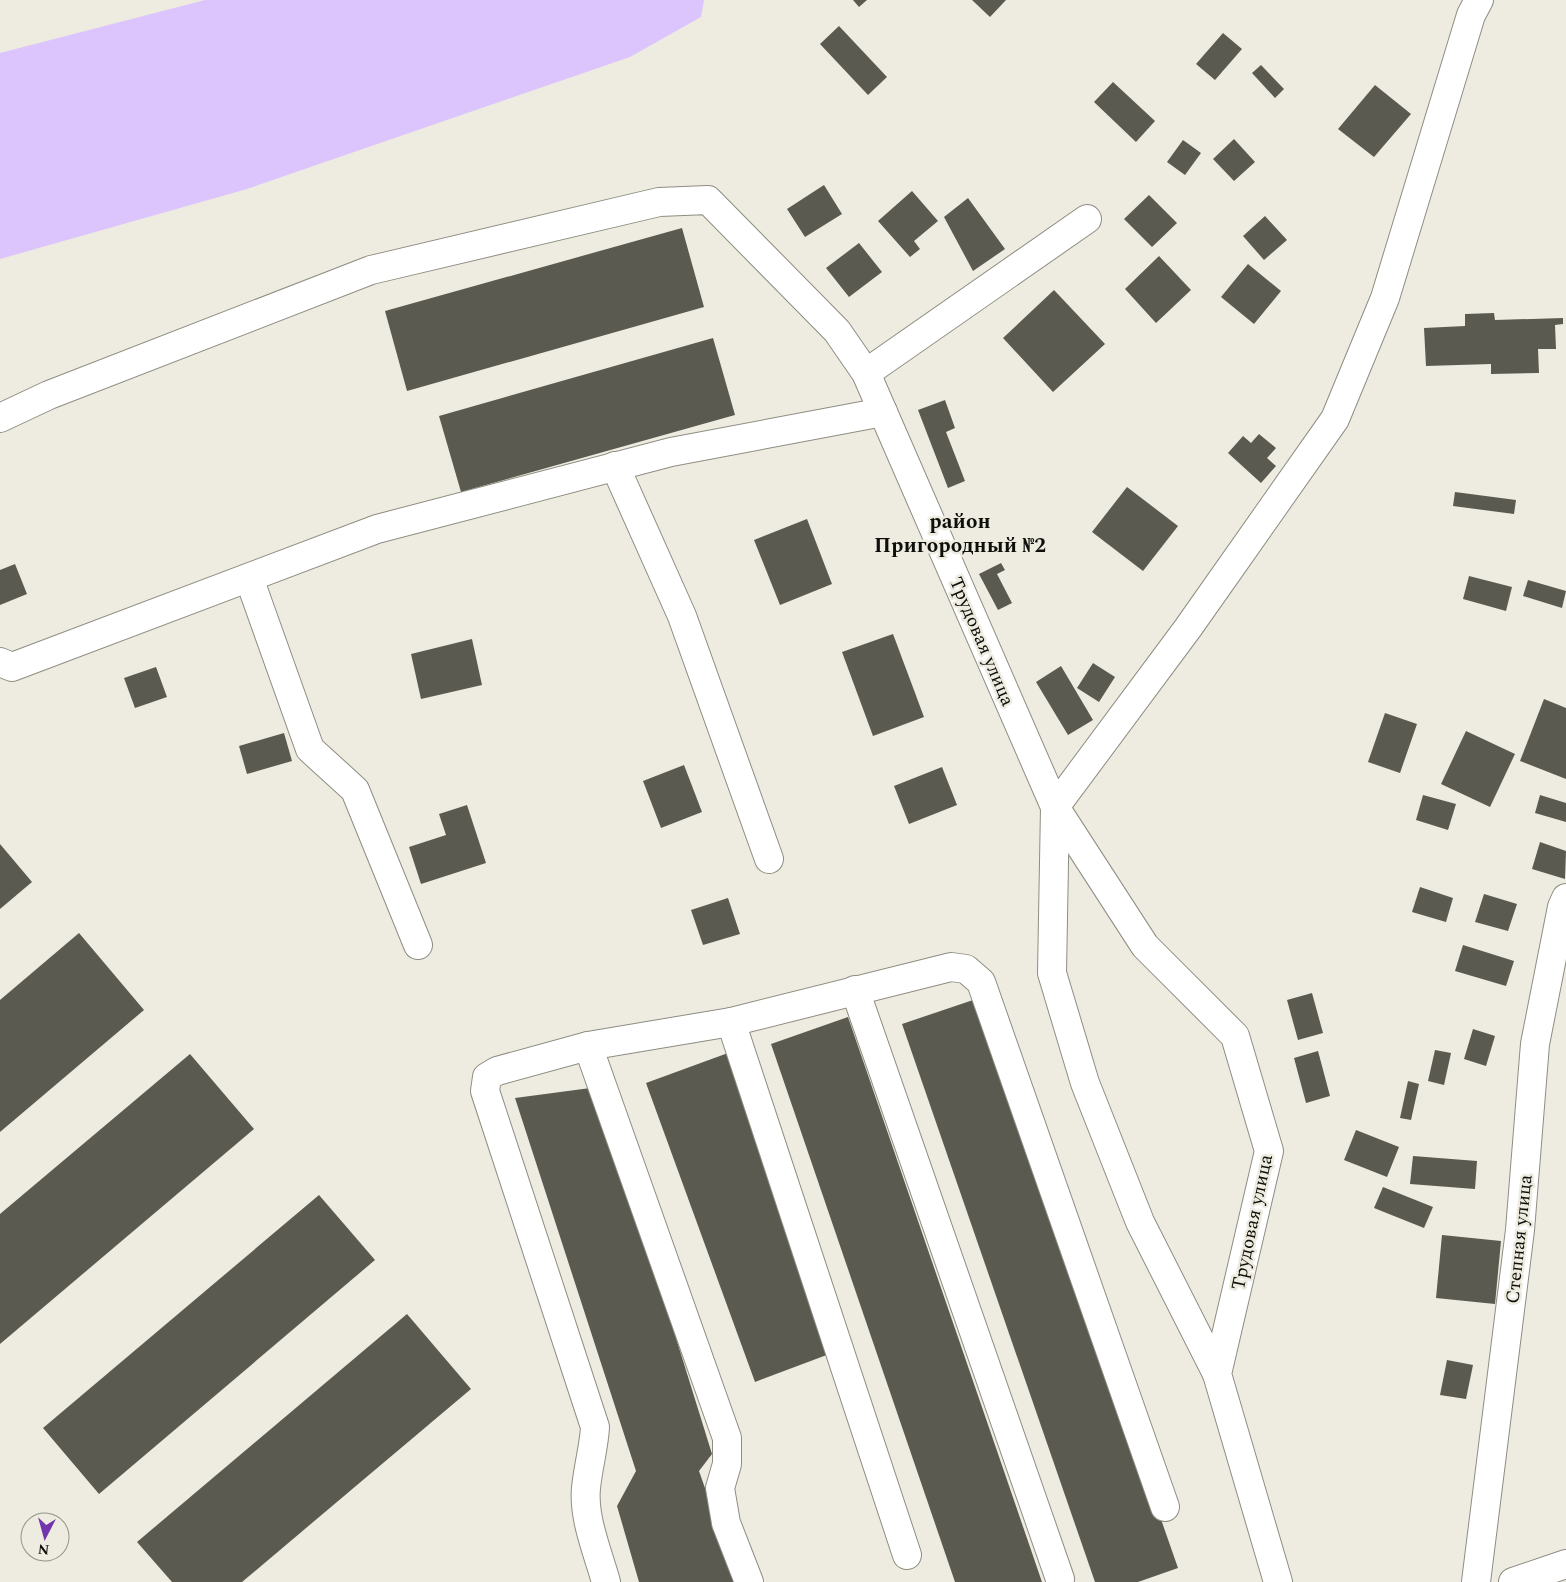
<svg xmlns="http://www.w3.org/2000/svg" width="1566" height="1582" font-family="Spectral,serif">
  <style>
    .water { fill: #dcc5fc }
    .building { fill: #5b5a50 }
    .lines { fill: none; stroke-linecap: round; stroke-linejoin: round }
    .minor-casing { stroke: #8e8d82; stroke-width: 30 }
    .major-casing { stroke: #8e8d82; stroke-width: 30 }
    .minor { stroke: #fff; stroke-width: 28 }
    .major { stroke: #fff; stroke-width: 28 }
    .labels { text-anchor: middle; stroke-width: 5; stroke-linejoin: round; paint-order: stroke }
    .street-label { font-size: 19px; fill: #0e0e0a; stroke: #eeece0 }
    .quarter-label { font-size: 21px; font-weight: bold; fill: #0e0e0a; stroke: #eeece0 }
  </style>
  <rect width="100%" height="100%" fill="#eeece0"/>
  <polygon class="water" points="205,0 704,0 701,17 630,57 247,189 0,259 0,53"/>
  <g class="building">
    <polygon points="853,0 867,0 859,7"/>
    <polygon points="972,0 1006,0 990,17"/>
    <polygon points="839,26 887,77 868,95 820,44"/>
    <polygon points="1223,33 1242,49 1215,80 1196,64"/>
    <polygon points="1261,65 1284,89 1275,98 1252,73"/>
    <polygon points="1113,82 1155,121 1136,142 1094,102"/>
    <polygon points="1375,85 1411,114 1374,157 1338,129"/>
    <polygon points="1234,139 1255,162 1234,181 1213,159"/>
    <polygon points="1183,140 1201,153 1185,175 1167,162"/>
    <polygon points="824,185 842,214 805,237 787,209"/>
    <polygon points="912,191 938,221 914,241 920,249 910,257 878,221"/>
    <polygon points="1149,195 1177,223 1152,247 1124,219"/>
    <polygon points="968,198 1005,249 973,271 944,217"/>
    <polygon points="1265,216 1287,240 1264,260 1243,236"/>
    <polygon points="682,228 704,307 407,391 385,311"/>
    <polygon points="859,243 882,272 849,297 826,268"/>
    <polygon points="1159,256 1191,290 1156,323 1125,289"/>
    <polygon points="1248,264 1281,291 1254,324 1221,297"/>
    <polygon points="1054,290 1105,344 1053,392 1003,338"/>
    <polygon points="1494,313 1495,320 1563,318 1563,324 1555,325 1556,349 1538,349 1539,373 1491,374 1491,364 1426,366 1424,328 1465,326 1465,314"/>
    <polygon points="713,338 735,415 461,492 439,416"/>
    <polygon points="945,400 955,428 946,432 965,481 948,488 918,410"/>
    <polygon points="1259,434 1276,448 1267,458 1276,466 1261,483 1228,453 1243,436 1251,443"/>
    <polygon points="1127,487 1178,526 1143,571 1092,532"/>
    <polygon points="1455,492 1516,500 1514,514 1453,506"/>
    <polygon points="807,519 832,584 780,605 754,540"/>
    <polygon points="1001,563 1005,570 997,574 1012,603 998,610 979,574"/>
    <polygon points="15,564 27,594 0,605 0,570"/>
    <polygon points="1469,576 1512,587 1506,611 1463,599"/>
    <polygon points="1528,580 1566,591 1562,608 1523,596"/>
    <polygon points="893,634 924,717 873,736 842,652"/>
    <polygon points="472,639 482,685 421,699 411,654"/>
    <polygon points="1093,663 1115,677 1099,702 1077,688"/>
    <polygon points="1061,666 1093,720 1068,735 1036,682"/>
    <polygon points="156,667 167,697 135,708 124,678"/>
    <polygon points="1544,699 1566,708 1566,779 1520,761"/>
    <polygon points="1385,713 1417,724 1400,773 1368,762"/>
    <polygon points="1466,731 1515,754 1490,807 1441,784"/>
    <polygon points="284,733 292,761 247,774 239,746"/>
    <polygon points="684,765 702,812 661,828 643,781"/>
    <polygon points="942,767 957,805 909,824 894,786"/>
    <polygon points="1423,795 1456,804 1448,830 1416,820"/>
    <polygon points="1540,795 1566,803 1566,822 1535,813"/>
    <polygon points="467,805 486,863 421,884 409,847 446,835 439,814"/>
    <polygon points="1540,842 1566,851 1565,879 1532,869"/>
    <polygon points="0,844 32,882 0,909"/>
    <polygon points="1420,887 1453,898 1446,922 1412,912"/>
    <polygon points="1484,894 1517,904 1508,931 1475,922"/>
    <polygon points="728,898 740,934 703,945 691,910"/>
    <polygon points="79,933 144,1010 0,1132 0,1000"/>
    <polygon points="1463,945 1514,961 1506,986 1455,971"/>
    <polygon points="1312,993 1323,1033 1298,1040 1287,1000"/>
    <polygon points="979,998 1178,1568 1138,1582 1095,1582 902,1024"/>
    <polygon points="848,1017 1042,1582 955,1582 771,1044"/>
    <polygon points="1473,1029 1495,1036 1486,1066 1464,1059"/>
    <polygon points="1435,1050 1451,1053 1444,1085 1428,1081"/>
    <polygon points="1318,1051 1330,1096 1306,1103 1294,1058"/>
    <polygon points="728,1053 832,1353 755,1382 646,1083"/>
    <polygon points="190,1054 254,1129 0,1344 0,1214"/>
    <polygon points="1408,1081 1419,1084 1411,1120 1400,1118"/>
    <polygon points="598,1087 712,1454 699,1471 738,1582 639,1582 617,1506 636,1471 515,1098"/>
    <polygon points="1356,1130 1399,1147 1387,1177 1344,1160"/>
    <polygon points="1413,1156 1477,1161 1475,1189 1410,1184"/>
    <polygon points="1383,1187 1433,1207 1424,1228 1374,1208"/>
    <polygon points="319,1195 375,1260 99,1494 43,1428"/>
    <polygon points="1442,1235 1501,1241 1495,1304 1436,1298"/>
    <polygon points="407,1314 471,1389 242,1582 172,1582 137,1542"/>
    <polygon points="1447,1360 1473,1365 1466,1399 1440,1395"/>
  </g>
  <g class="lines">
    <defs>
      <g id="minor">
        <polyline points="866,373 1087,219"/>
        <polyline points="0,418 49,395 371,270 659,202 708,200 837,331 866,373 1055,807 1145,946 1235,1036 1269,1151 1217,1374 1278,1582"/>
        <polyline points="615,466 682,616 769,859"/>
        <polyline points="249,578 310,749 355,790 418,945"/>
        <polyline points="0,662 12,667 377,529 671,452 883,412"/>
        <polyline points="855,990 1060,1579"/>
        <polyline points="731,1022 907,1555"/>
        <polyline points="588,1046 731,1022 951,967 966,969 981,982 1165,1507"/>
        <polyline points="1217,1374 1140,1222 1085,1083 1052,973 1055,807 1188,628 1335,419 1385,298 1471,15 1479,0"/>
        <path d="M606,1582C598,1553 583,1518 586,1488C588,1467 594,1447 595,1427L485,1091L487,1077L497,1071L588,1046L727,1438V1464L720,1488L726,1523L749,1582"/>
        <polyline points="1476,1582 1520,1230 1535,1044 1562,907 1566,898"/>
      </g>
      <polyline id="major" points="1513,1582 1566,1564"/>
    </defs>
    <use href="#minor" class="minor-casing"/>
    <use href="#major" class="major-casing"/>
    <use href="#minor" class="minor"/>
    <use href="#major" class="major"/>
  </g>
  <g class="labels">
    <g class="street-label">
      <text transform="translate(983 641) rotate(67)" y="7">Трудовая улица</text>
      <text transform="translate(1251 1222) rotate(-78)" y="7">Трудовая улица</text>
      <text transform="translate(1518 1239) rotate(-84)" y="7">Степная улица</text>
    </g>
    <g class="quarter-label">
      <text x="960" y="528">район<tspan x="960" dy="24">Пригородный №2</tspan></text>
    </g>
  </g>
  <g transform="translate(45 1537) rotate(186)"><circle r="24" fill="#eeece0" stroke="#94938a"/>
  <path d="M0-4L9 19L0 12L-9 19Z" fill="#7235ab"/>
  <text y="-8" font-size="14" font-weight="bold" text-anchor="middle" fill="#0e0e0a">N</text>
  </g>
</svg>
